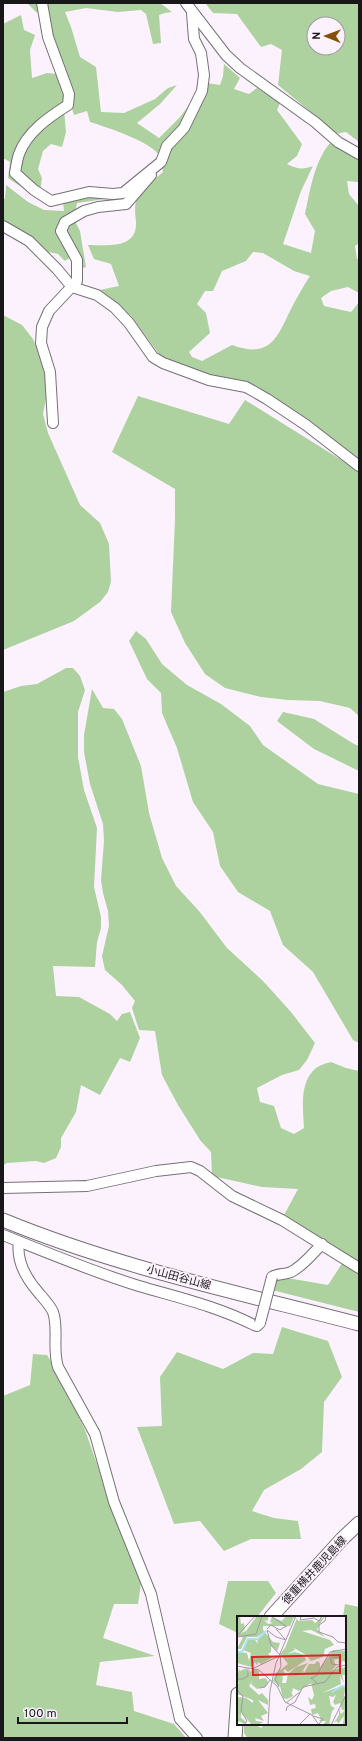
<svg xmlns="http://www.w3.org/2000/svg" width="362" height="1741" font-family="Overpass,'Noto Sans JP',sans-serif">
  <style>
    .green { fill: #add19f; fill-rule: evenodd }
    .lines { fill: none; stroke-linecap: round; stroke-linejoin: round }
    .minor-casing { stroke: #776f78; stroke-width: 12 }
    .major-casing { stroke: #776f78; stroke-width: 15 }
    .minor { stroke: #fff; stroke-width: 10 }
    .major { stroke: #fff; stroke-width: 13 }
    .minor-bridge-casing { stroke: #776f78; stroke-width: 12; stroke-linecap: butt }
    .minor-bridge { stroke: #fff; stroke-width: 10 }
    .labels { text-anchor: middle; stroke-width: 3.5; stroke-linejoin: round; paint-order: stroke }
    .street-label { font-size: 11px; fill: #1a171a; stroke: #fcf2fd }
    .inset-river { fill: none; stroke: #a8e0fb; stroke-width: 2 }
    .inset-road { fill: none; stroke: #a29aa2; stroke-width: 1 }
    .view { fill: #d62828; fill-opacity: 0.15; stroke: #d62828; stroke-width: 2 }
    .inset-edge { fill: none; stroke: #1a171a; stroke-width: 2 }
  </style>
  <rect width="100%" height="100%" fill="#fcf2fd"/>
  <g class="green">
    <path d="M27,3H160L172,12L165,13L159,15L161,43L153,44L146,14L141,10L118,12L86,8L65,12L71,27L80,57L96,67L101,112L124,113L155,99L168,88L177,85L160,104L137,123L159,138L180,117L206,83L220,85L223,76L224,64L240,78L234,89L249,94L257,88L280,103L277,110L302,144L297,156L287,164C297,169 303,170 313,166L301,191L283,244L311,253L315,231L305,214C310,191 314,162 330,143L359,159V182L347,181L349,194L359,206V243L355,246L357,259H359V293L348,287L331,291L321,298L324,306L351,312L359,302V461L287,406L251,385L216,381L162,358L131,316L116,304L80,294L119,286L111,264L94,259L88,245C107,245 138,250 136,221C135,214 134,203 138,196C142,189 156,178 163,172C162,168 162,163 161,159C157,143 106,127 90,122L87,111L74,115L60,72L46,16L36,12ZM253,252L263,253L294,271L310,276C303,287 297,297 291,309C277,338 270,359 232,345L202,361L192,357L189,352L210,333L206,313L197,304L205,291H213L222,271L246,261Z"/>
    <path d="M192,3H359V142L346,132L330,135L323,122L278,85L282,50L271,44L261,47L237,14L213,13L206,4ZM314,24H338V48H314Z"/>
    <polygon points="21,15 24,30 35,35 30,50 32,78 47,73 57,74 65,99 64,110 66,132 62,147 51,144 43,151 38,169 42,178 39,199 8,178 10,162 3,158 3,24"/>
    <polygon points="6,185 28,202 44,210 64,211 63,202 88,196 112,198 77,203 74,219 80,231 86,267 80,269 71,257 65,261 58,254 49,252 52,262 3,221 3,198 5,199"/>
    <polygon points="3,315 22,325 33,339 45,369 47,393 43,414 48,433 80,505 100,523 109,544 111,581 108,592 100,602 74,621 3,650"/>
    <polygon points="138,396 229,424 245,400 359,471 359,716 350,708 320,701 288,700 261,697 225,688 205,674 185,643 171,612 175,519 175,489 112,452"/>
    <polygon points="136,631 146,639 162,664 187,685 221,704 250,726 263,745 318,784 359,794 359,1043 353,1040 313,972 283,945 270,911 238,892 220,866 213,832 193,802 177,748 162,713 161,693 147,679 129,641"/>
    <polygon points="66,668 73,668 80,676 85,690 78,712 78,757 84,790 97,828 94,887 101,917 101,928 97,942 95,967 53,966 56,996 79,997 110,1014 117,1021 122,1014 130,1012 140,1038 130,1062 120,1058 100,1095 81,1085 76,1112 61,1138 61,1147 56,1158 44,1163 36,1161 7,1163 3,1165 3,692 21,686 37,684"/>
    <path d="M92,689L103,708L114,709L122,719L141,766L149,813L162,858L176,886L199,911L227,948L263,981L291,1012L315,1043L307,1060L299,1070L282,1075L257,1088L260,1102L274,1106L281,1128L294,1134L304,1128C303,1108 299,1082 316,1068C320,1065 327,1063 331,1062L346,1068L359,1071V1312L272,1290L275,1279H293L328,1285L343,1262L283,1217L298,1189L262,1187L212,1176L211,1152L200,1140L178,1105L162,1075L155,1031L139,1030L132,1008L135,1001L122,985L105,970L102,956L109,926L108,911L103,893L101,880L104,841L103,824L90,784L84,752V735Z"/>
    <polygon points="283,712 314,719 354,744 359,746 359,771 314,749 277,721"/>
    <polygon points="282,1327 328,1341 342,1377 324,1402 322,1452 301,1469 264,1490 252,1511 274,1518 298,1521 301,1539 251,1539 224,1551 200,1521 174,1524 137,1427 162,1426 160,1377 177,1352 223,1369 253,1353 273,1354"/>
    <polygon points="33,1354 47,1355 57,1371 85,1430 121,1532 142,1576 138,1604 114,1604 103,1638 155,1656 100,1662 96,1685 132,1692 134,1711 174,1724 186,1738 3,1738 3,1396 30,1385"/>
    <polygon points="228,1581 268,1581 276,1593 257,1617 238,1617 238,1633 219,1624"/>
    <polygon points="345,1604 359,1607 359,1738 247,1737 244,1733 244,1724 253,1724 262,1728 263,1724 345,1724 345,1617 343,1617"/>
  </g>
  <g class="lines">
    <defs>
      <g id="minor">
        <path d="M42,3L48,37L69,94L68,105C49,117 27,132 19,154C17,160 16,167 15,173L34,190L51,201L89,192L113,194L123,193L161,162L167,146L184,128L202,91L204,75L201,53L194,39L192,13"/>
        <polyline points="186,3 226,55 240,68 315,122 338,142 359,154"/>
        <polyline points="3,226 29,241 57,269 72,287 97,295 115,308 129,323 153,357 163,363 209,380 246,387 267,399 306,425 359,466"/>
        <polyline points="53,423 50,372 41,343 42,327 49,311 77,281 77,260 61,231 65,222 84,211 98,207 126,204 151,175"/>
        <polyline points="3,1188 87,1186 156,1171 191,1167 200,1171 232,1196 282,1220 359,1268"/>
        <path d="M3,1235C48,1253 93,1272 139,1286C180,1298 216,1306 254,1325L257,1326L260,1323"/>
        <path d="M19,1242C16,1261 26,1278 38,1292C43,1298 50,1305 53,1312C59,1329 52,1348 58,1367L95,1434L114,1502L151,1594L180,1719L197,1738"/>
        <path d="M272,1277C278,1273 284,1275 291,1272C303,1266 313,1253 322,1244"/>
      </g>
      <g id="major">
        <path d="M3,1220C117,1267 240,1293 359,1324"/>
        <polyline points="271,1617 342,1539 359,1523"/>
        <polyline points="235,1738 238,1694"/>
      </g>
    </defs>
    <use href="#minor" class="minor-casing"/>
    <use href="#major" class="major-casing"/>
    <use href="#minor" class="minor"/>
    <use href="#major" class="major"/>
    <defs>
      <polyline id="minor-bridge" points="260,1323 272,1277"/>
    </defs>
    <use href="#minor-bridge" class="minor-bridge-casing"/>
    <use href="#minor-bridge" class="minor-bridge"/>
  </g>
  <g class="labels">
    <g class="street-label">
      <text transform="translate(179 1277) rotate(15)" y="4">小山田谷山線</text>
      <text transform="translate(314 1570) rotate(-47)" y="4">徳重横井鹿児島線</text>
    </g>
  </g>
  <g transform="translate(237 1616)">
    <rect width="109" height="109" fill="#fcf2fd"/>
    <path d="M0,0H3L4,8L7,7L8,13L4,17L9,15L20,0H31V5L27,4L31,8L36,7L33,6L35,1L45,5L49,0H58L53,10H26V14L36,26L43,27L41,33L40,35L34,30V36L31,38L35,42L24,48L21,46L20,49L18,46L14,51L0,47V36L10,37L12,45L14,37L6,34L10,24H18L21,28L20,23L27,16L20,21H10L4,33H0L6,21L0,20ZM88,0L80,13L88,21L74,14L65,15L93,24L97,29L88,33L86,41L74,45L69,39L57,32L58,34L50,38L58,36L67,39L69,44L51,56L48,53L46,55L50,59L44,61L42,62L46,61L45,67H49L51,58L59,51L71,47L62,60L67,54L66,59L72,48H78L80,45L83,47V52L96,34L109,35V48L107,45L101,47L102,43L97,44L99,50L95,54L101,53L104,49V52L109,51V59H105L107,67L103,60L104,68L85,77L105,70L109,71L107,79L109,83V109H104L106,108L107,100L101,108L100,105L97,107L102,99V93L104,98L108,94H105L103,87L98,89L96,86L99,79L96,81L92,80L94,90L98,92L95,95L92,109H86L89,105H82L84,103L81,97L75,99L74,93L69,94L79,92L78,88L73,89L71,81L75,84L77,79L74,67L62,75L56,72L55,77L53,74L56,80L50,83L46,82L43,70L36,65L39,57L51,48L43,38L48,32L60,2L61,5L75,4L78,7ZM2,52L3,55L9,52L12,57V53L14,56L16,53L22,55V63L29,62L31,66L28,71L20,73L14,68L16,64L12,70L22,79L25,77L31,84V89L21,84L31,97L24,100L27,105L18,102L19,105L26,106L22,109H15L4,96V101L0,98L9,106L7,108L2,105L0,109V81L9,82L16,87V84L0,78V66L3,68L0,64Z" fill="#add19f"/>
    <path class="inset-river" d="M0,36H5L11,23H21L29,15M95,76L105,70L109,71"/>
    <path class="inset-road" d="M34,0L50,11M64,0L63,4L77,2L82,5L85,0M89,0L88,5L82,9V16L96,21L101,26L109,27M30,13L34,9L43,14L49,10M39,13L48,23M30,14L34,29L43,39L44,50L38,63L42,71M30,14L39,21L49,24M0,20L18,0M0,21L19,18L25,0M102,49L95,48L93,42L103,41M0,50L22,54L40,70L48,86L75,99L82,109M15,53L40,41M0,63H6L11,60V52M80,67L74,62L79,60L93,36L109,33M23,72L28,71L33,64M0,74L6,80L4,95L10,105L7,109M49,87L63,76M49,95L50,91L58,86L66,71L88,66L100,51L109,49M76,100L86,103L82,108M31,109L33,75L39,47L59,0M62,109L73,98M94,109L109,79"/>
    <path class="view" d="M103,39V57L16,59L15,41Z"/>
    <rect width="109" height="109" class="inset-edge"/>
  </g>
  <rect width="362" height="1741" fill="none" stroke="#1a171a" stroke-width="8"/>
  <g transform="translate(326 36) rotate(271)"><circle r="19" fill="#fcf2fd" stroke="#a29aa2"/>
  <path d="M0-3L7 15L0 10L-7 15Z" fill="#884d08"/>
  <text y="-6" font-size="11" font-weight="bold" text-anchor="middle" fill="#1a171a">N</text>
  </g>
  <path d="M18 1717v6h109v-6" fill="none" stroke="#1a171a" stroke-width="2"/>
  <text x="24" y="1717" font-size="12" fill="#1a171a" stroke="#fcf2fd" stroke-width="3" paint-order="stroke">100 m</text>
</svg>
